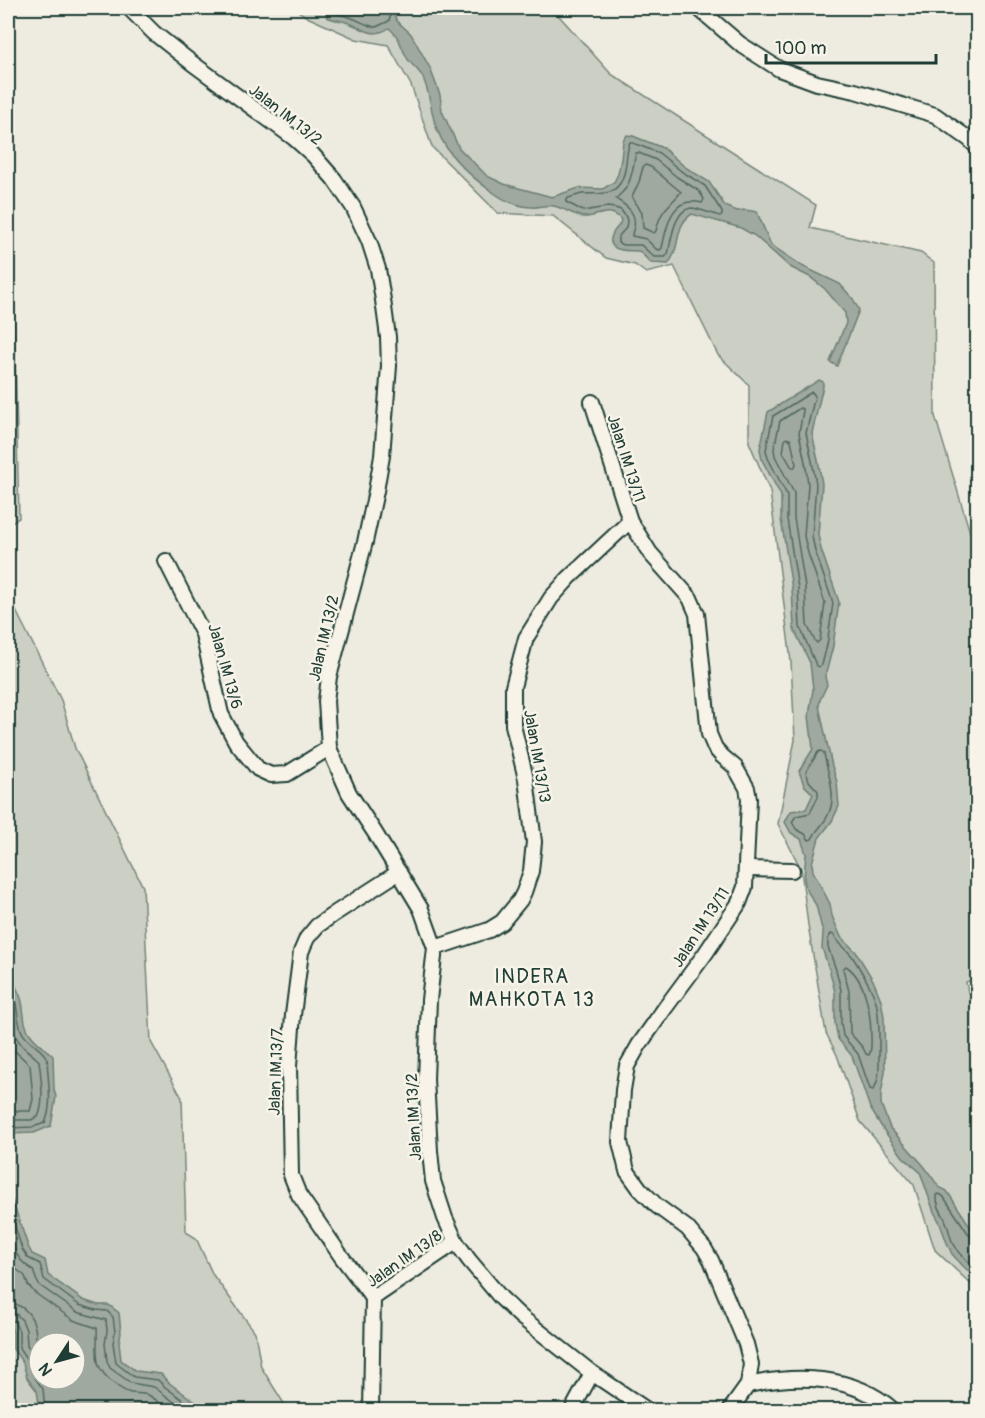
<svg xmlns="http://www.w3.org/2000/svg" width="985" height="1418" font-family="Pangolin,sans-serif">
  <style>
    .green { fill: #cccfc4; stroke: #76867c; stroke-width: 1.5; fill-rule: evenodd }
    .water { fill: #9fa99f; stroke: #6c7e74; stroke-width: 1.5; fill-rule: evenodd }
    .lines { fill: none; stroke-linecap: round; stroke-linejoin: round }
    .shore { stroke: #52685f; stroke-width: 1.5 }
    .minor-casing { stroke: #1f3d34; stroke-width: 18 }
    .minor { stroke: #f7f3e8; stroke-width: 14 }
    .labels { text-anchor: middle; stroke-width: 5; stroke-linejoin: round; paint-order: stroke }
    .street-label { font-size: 16px; fill: #1f3d34; stroke: #f7f3e8 }
    .quarter-label { font-size: 20px; letter-spacing: 1.5px; fill: #1f3d34; stroke: #f7f3e8 }
  </style>
  <rect width="100%" height="100%" fill="#eeece1"/>
  <filter id="ink" filterUnits="userSpaceOnUse"><feTurbulence type="fractalNoise" baseFrequency=".0167" numOctaves="2"/><feDisplacementMap in="SourceGraphic" scale="12" xChannelSelector="R" yChannelSelector="G"/><feConvolveMatrix kernelMatrix="1 2 1 2 8 2 1 2 1" color-interpolation-filters="sRGB"/></filter>
  <g filter="url(#ink)">
    <g class="green">
      <polygon points="294,8 552,8 611,74 816,205 810,228 921,253 934,263 935,416 978,559 978,643 973,720 978,781 978,978 966,982 968,992 978,999 977,1290 976,1289 935,1250 914,1185 860,1121 837,1055 826,1033 808,925 801,869 778,824 795,740 791,662 770,491 749,442 749,385 718,355 674,266 646,273 635,265 606,258 553,216 498,213 432,147 411,85 388,45 356,39 307,17"/>
      <polygon points="8,306 14,314 19,518 8,524"/>
      <path d="M8,595L61,700L75,748L143,887L151,1042L182,1098L186,1232L196,1238L213,1275L255,1332L261,1367L288,1410H8ZM39,1343H75V1379H39Z"/>
    </g>
    <g class="water">
      <path d="M324,8H398L395,17L397,21L411,34L430,68L440,95L442,111L459,148L487,176L504,184L552,197L579,188L603,189L614,182L618,174L621,159L623,141L627,135L633,136L663,148L685,167L709,182L725,206L737,211L745,210L757,212L771,245L804,267L840,284L853,299L859,310L837,366L830,362L846,323L845,313L825,289L810,277L790,267L755,236L741,228L692,214C673,226 682,248 668,264L651,263L639,251C628,251 603,252 613,233C616,227 620,227 621,220C610,205 597,218 583,217C576,216 563,208 554,206C546,204 539,208 531,207C521,207 505,201 497,195C470,177 442,152 434,120C430,105 429,89 422,76C418,69 411,65 407,58C400,46 401,38 389,28C371,40 363,27 346,22C339,20 333,20 327,17Z"/>
      <polygon points="819,380 823,382 823,386 812,433 819,465 822,484 818,535 821,549 839,602 833,646 825,677 827,685 820,700 819,706 832,766 837,782 839,806 832,821 819,838 812,863 813,871 830,904 832,916 841,937 856,952 873,980 881,1000 884,1017 885,1072 881,1094 881,1104 890,1128 924,1166 939,1187 947,1191 976,1235 978,1237 977,1279 963,1266 952,1254 947,1243 939,1221 934,1212 920,1172 903,1157 883,1129 870,1108 852,1056 838,1039 835,1023 835,992 830,972 822,948 823,933 816,905 806,889 804,879 806,854 801,839 791,833 785,822 791,811 806,809 813,794 804,785 799,771 813,749 809,716 813,689 810,663 794,629 792,589 781,519 781,496 762,460 760,449 768,412"/>
      <path d="M8,972L10,975C14,982 18,990 21,998C25,1010 22,1025 31,1035C36,1042 46,1049 53,1056L54,1089L56,1097L51,1126L34,1133L8,1134Z"/>
      <path d="M8,1188L28,1246L32,1254L45,1260L48,1275L83,1300L98,1305H109L119,1313L121,1333L119,1343L121,1360L136,1371L161,1374L168,1382L194,1401L202,1410H40L37,1391L27,1378L23,1363L13,1349V1333L8,1320ZM39,1343H75V1379H39Z"/>
    </g>
    <g class="lines">
      <g class="shore">
        <path d="M330,8L331,12C338,15 345,15 352,18C360,21 367,26 376,27L389,21L392,8"/>
        <path d="M630,142L659,153L681,171L705,186L722,212V215L720,216C712,214 698,208 691,208C674,210 671,241 668,254L665,257H654L641,245H623L618,243V237L626,228L627,221L626,217L621,210L615,208L607,207L583,211L566,202L568,198C572,197 577,195 582,194C601,193 617,198 624,174C627,164 626,151 630,142Z"/>
        <path d="M636,153H639L656,160L677,177L699,191L704,199L702,203C671,195 667,225 662,248L660,250L656,249L646,239L632,236C632,233 633,230 634,227C637,212 626,206 616,199C619,195 623,192 626,188C633,177 633,164 636,153Z"/>
        <path d="M645,165L651,167L681,192C669,207 661,208 656,231L654,233L643,228L642,213L632,197L639,182L643,167Z"/>
        <polygon points="812,392 815,396 806,433 813,466 816,484 812,536 815,551 833,603 827,645 822,665 819,667 816,665 800,627 798,588 787,519 787,495 768,458 766,450 773,416"/>
        <polygon points="800,408 802,409 803,411 799,433 806,467 808,485 804,536 808,553 825,603 820,640 817,643 815,641 807,625 805,587 794,518 794,493 775,456 774,449 780,421"/>
        <polygon points="787,438 791,440 796,464 794,468 791,466 783,452 785,440"/>
        <path d="M821,751L824,753C827,773 838,795 828,815C824,824 816,830 812,839L809,840L805,834L796,829L792,822L796,816L810,813L818,797V791L809,781L806,772L818,752Z"/>
        <path d="M831,934L834,935C838,944 846,948 852,956C860,969 872,987 876,1002C880,1019 879,1037 879,1054C879,1066 880,1081 873,1090L870,1089L858,1054L843,1036L841,1023V990L836,970L828,947V939Z"/>
        <path d="M846,966C866,979 871,1014 871,1037C871,1043 872,1050 869,1055L866,1054L863,1048L850,1033L849,991L843,969Z"/>
        <path d="M8,983C10,989 13,994 15,1000C18,1010 17,1021 22,1032C27,1043 43,1048 47,1059C48,1062 47,1069 48,1073C49,1090 52,1107 45,1123L33,1127L8,1128"/>
        <path d="M8,1001C11,1016 11,1032 21,1044C26,1051 34,1055 39,1061C41,1078 45,1102 38,1117L31,1120H8"/>
        <polyline points="8,1040 15,1051 30,1065 33,1099 30,1111 8,1111"/>
        <polyline points="8,1204 22,1249 28,1258 40,1264 44,1279 79,1305 96,1310 107,1311 113,1317 115,1332 113,1343 116,1363 134,1377 158,1380 165,1387 190,1405 194,1410"/>
        <path d="M8,1227C14,1247 14,1259 33,1270L36,1279L39,1285L77,1312L106,1320L107,1331L105,1344L107,1361L110,1368L131,1383L154,1387L185,1410"/>
        <path d="M978,1239H973L970,1236L943,1196L939,1194L937,1195C936,1203 940,1210 944,1217C948,1225 949,1233 952,1241C958,1253 968,1262 978,1271"/>
        <path d="M8,1256L16,1269L25,1276L28,1285L35,1293L73,1320L97,1328C98,1341 95,1353 99,1366C103,1376 121,1391 131,1393C137,1394 145,1393 150,1396C157,1400 163,1406 169,1410"/>
        <path d="M8,1303C22,1304 32,1313 35,1328C37,1335 34,1340 39,1347"/>
        <polyline points="8,1312 16,1314 22,1320 26,1330 27,1345 35,1357 39,1370"/>
        <polyline points="8,1320 14,1321 19,1331 19,1348 28,1361 33,1375 43,1389 45,1410"/>
      </g>
      <defs>
        <g id="minor">
          <polyline points="129,8 154,33 192,63 294,138 313,155 334,179 353,207 369,241 378,269 383,300 388,337 389,366 382,456 376,491 365,542 329,677 326,701 329,748 349,793 375,833 421,909 435,948 429,1000 426,1079 430,1151 433,1181 445,1218 456,1242 469,1260 501,1298 521,1317 592,1373 647,1410"/>
          <polyline points="698,8 740,44 779,69 817,83 855,91 935,115 969,139 978,148"/>
          <polyline points="592,402 630,521 650,553 690,598 697,614 709,734 715,748 722,756 735,767 747,788 749,799 745,887 739,903 705,954 665,1008 639,1045 627,1066 623,1090 620,1142 627,1171 640,1189 657,1206 687,1228 704,1248 711,1260 746,1344 751,1364 748,1385 730,1410"/>
          <polyline points="166,561 203,634 221,714 236,742 258,769 271,775 287,774 329,748"/>
          <polyline points="746,869 792,870"/>
          <polyline points="435,948 489,930 502,922 520,900 524,892 531,871 534,842 526,779 513,725 513,687 526,638 551,598 569,578 630,521"/>
          <polyline points="373,1298 341,1256 299,1195 291,1175 289,1066 293,1015 301,952 307,938 317,926 334,914 399,872"/>
          <path d="M748,1385C797,1374 854,1375 893,1410"/>
          <polyline points="371,1410 373,1298 456,1242"/>
          <polyline points="572,1410 592,1373"/>
        </g>
      </defs>
      <use href="#minor" class="minor-casing"/>
      <use href="#minor" class="minor"/>
    </g>
  </g>
  <g class="labels">
    <g class="street-label">
      <text transform="translate(286 114) rotate(38)" y="6">Jalan IM 13/2</text>
      <text transform="translate(627 458) rotate(72)" y="6">Jalan IM 13/11</text>
      <text transform="translate(323 638) rotate(-77)" y="6">Jalan IM 13/2</text>
      <text transform="translate(226 666) rotate(74)" y="6">Jalan IM 13/6</text>
      <text transform="translate(538 756) rotate(80)" y="6">Jalan IM 13/13</text>
      <text transform="translate(700 927) rotate(-57)" y="6">Jalan IM 13/11</text>
      <text transform="translate(275 1072) rotate(-88)" y="6">Jalan IM 13/7</text>
      <text transform="translate(413 1117) rotate(-93)" y="6">Jalan IM 13/2</text>
      <text transform="translate(404 1258) rotate(-35)" y="6">Jalan IM 13/8</text>
    </g>
    <g class="quarter-label">
      <text x="532" y="983">INDERA<tspan x="532" dy="23">MAHKOTA 13</tspan></text>
    </g>
  </g>
  <rect width="985" height="1418" fill="none" stroke="#f7f3e8" stroke-width="30"/>
  <rect x="15" y="15" width="955" height="1388" fill="none" stroke="#1f3d34" stroke-width="2" filter="url(#ink)"/>
  <g transform="translate(57 1361) rotate(234)"><circle r="28" fill="#f7f3e8" stroke="#a1aaa0" stroke-width="1.5"/>
  <path d="M0-4.5L10 22L0 15L-10 22Z" fill="#1f3d34"/>
  <text y="-9" font-size="16" font-weight="bold" text-anchor="middle" fill="#1f3d34">N</text>
  </g>
  <path d="M766 54v9h170v-9" fill="none" stroke="#1f3d34" stroke-width="3"/>
  <text x="775" y="54" font-size="18" fill="#1f3d34" stroke="#f7f3e8" stroke-width="4.5" paint-order="stroke">100 m</text>
</svg>
